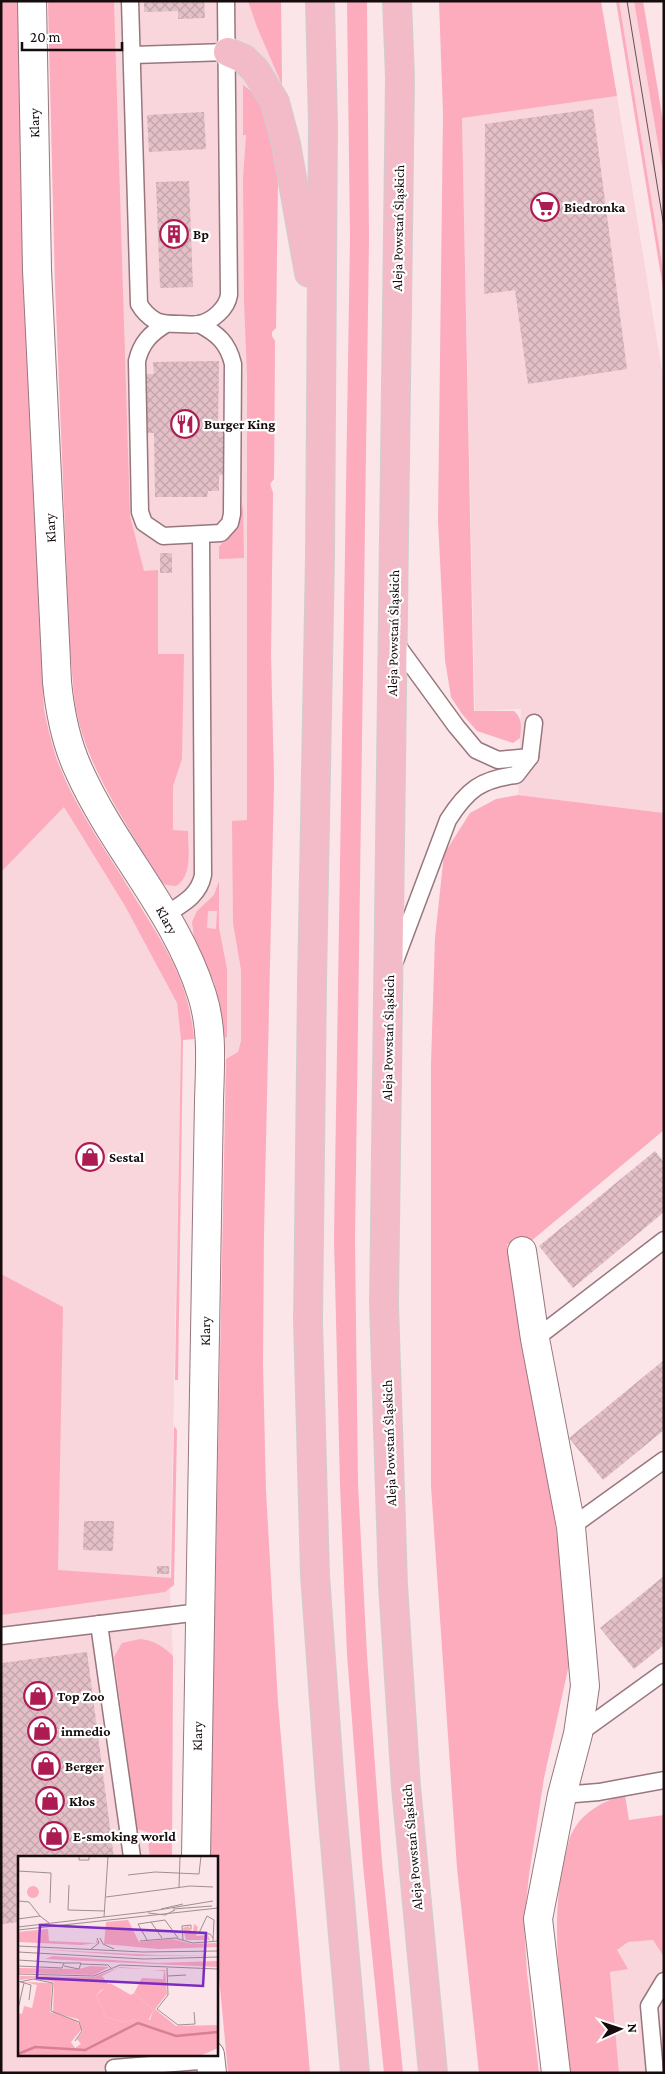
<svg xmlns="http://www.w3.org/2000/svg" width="665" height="2074" font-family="'Crimson Pro',serif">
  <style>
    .built { fill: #f9d6dc }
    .green { fill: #fcacbd; fill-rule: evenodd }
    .building { fill: url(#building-cross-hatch) }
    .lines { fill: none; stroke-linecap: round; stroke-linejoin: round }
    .service-casing { stroke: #97777d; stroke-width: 19 }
    .minor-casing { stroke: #97777d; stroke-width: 30 }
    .primary-casing { stroke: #d0cecf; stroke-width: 30 }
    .service { stroke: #fff; stroke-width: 16 }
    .minor { stroke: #fff; stroke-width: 28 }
    .primary { stroke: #f2bbc7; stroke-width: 28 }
    .tram { stroke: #605254; stroke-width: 1 }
    .labels { text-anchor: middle; stroke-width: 4.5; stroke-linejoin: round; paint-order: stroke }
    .street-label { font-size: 14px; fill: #160b0d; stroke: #fff }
    .poi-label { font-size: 14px; font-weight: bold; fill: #160b0d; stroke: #fff; text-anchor: start }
    .inset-river { fill: none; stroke: #d77f93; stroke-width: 2.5 }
    .inset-road { fill: none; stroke: #9f8e91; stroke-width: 1 }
    .view { fill: #7b2cbf; fill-opacity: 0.15; stroke: #7b2cbf; stroke-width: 2.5 }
    .inset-edge { fill: none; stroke: #160b0d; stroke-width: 2.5 }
  </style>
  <defs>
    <pattern id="building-cross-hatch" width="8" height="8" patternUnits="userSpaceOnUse" patternTransform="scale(1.25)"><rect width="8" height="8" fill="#e3c0c7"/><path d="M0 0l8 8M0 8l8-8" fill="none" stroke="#c2a4aa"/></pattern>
  </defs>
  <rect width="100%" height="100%" fill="#fbe5e9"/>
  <g class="built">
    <polygon points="48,1 281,1 282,85 278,180 276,328 272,332 272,336 275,341 274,479 270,484 273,493 271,655 274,781 268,1058 226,1059 222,1019 214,982 205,959 194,937 99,776 86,746 75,705 70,650 55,284"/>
    <polygon points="619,1 634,1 664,180 664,276"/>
    <polygon points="617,96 664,383 664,813 518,795 521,709 475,711 462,118"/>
    <polygon points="64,807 125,906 177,1003 181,1040 170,1589 173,1656 172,1858 19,1858 19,2055 154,2055 156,2073 1,2073 1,872"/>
    <polygon points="653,1940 664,1957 664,2073 619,2073 610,1972 627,1969 617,1950 628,1942"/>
  </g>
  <g class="green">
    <path d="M1,1H18L24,286L44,709C47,725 51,741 56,757C73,805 106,850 132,893C162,942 189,979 194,1039L183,1040L178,1380H175L181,1040L177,1003L125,906L64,807L1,872Z"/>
    <path d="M48,1H114L130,516L144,571L158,570V654H184L182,759L173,786V830L188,831C188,848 193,876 176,886L166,885L161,882C133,834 97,783 81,730C73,704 73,677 70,650L55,284Z"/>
    <polygon points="248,1 281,1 282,85 257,27"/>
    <polygon points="347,1 367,1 369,239 355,1240 358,1484 367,1655 382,1862 403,2073 384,2073 363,1865 347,1654 340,1485 334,1238 350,238"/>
    <path d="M439,1H601L617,96L462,118L474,711H514C523,719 521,727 520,738L513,743L477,731L462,714L451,697L445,660L438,521L443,114Z"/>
    <polygon points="616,1 619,1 664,276 664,294"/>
    <polygon points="634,1 643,1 664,127 664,180"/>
    <polygon points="243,85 259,97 265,114 274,153 278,180 276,328 272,332 272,336 275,341 274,479 270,484 273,493 271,655 274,781 264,1232 263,1364 266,1491 278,1703 310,2073 228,2073 216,1944 216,1858 210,1858 226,1059 238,1052 241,1041 241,970 233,923 232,821 247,820 247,375 244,301 243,179 246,135 243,135"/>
    <path d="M243,504L244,558L219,559V547C234,529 239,528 243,504Z"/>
    <polygon points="518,795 664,813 664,1130 530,1242 507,1244 540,1444 550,1488 565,1592 570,1660 544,1778 529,1875 524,1923 527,1973 539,2073 479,2073 457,1868 431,1486 431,1064 435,938 444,854 470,813 496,799"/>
    <path d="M219,881V928L227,969V1037L225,1038L222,1019L214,982L194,937L192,922L197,911L214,895ZM208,911H217L216,929L207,928Z"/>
    <polygon points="1,1274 63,1307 58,1570 171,1578 174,1426 177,1430 174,1585 165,1592 1,1615"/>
    <path d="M140,1639C154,1640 164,1647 173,1656L172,1858H150L147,1832L137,1829L114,1657L122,1643Z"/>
    <path d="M625,1795L629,1820L664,1815V1957L653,1940L628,1942L617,1950L628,1969L610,1972L619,2073H570C563,2002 547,1922 566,1853C568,1846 569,1837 573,1831C583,1812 605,1800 625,1795Z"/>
  </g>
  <g class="building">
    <polygon points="144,1 204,1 205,18 178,19 178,11 144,12"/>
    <polygon points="593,109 627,369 528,384 515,290 484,294 485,124"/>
    <polygon points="204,112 206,149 149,152 147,115"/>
    <polygon points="189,181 193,287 160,288 156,182"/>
    <polygon points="219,361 218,432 224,432 224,475 219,475 219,491 208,491 207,497 155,497 154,433 144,433 144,374 154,374 153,362"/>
    <rect x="160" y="553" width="12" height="20"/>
    <polygon points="655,1151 664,1162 664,1212 573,1288 539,1246"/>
    <polygon points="664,1360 664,1430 603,1480 569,1438"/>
    <polygon points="84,1521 114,1521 113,1551 83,1550"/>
    <rect x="157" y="1566" width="12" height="8"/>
    <polygon points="664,1576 664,1645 634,1669 600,1628"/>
    <polygon points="87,1652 114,1858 19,1858 19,1922 1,1924 1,1663"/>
  </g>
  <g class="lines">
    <defs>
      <g id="service">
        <path d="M130,1L139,304C143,311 149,317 156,321C163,324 172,324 179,324C186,324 193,325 199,324C213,321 227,308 229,295L226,1"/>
        <polyline points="133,55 228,52"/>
        <path d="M166,324C151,333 141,343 137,361L140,512L144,523L163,536L221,533L230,523L232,514L233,364C228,343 218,334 199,324"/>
        <polyline points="394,641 456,726 476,750 498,760 530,757 534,723"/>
        <path d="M165,915C182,904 199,896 203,875L201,535"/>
        <path d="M395,961L448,820C467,790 481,779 516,775L530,757"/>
        <polyline points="535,1339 664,1240"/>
        <polyline points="571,1527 664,1460"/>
        <polyline points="99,1624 132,1857"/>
        <polyline points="1,1636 200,1612"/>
        <polyline points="578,1734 664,1672"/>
        <polyline points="562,1795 599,1792 664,1780"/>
        <polyline points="114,2068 211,2060"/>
        <polyline points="655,2073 649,2006 664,1981"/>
      </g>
      <g id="minor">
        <path d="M32,1L37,270L57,682C60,713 66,744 80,773C115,850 177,914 202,995C213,1029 210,1065 209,1100L196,1858"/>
        <polyline points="522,1251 535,1339 571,1527 585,1686 578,1734 562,1795 538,1919 556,2073"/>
        <polyline points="210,2055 212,2073"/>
      </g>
      <g id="primary">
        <polyline points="320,1 323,125 320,556 312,983 308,1321 315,1575 330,1786 355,2073"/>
        <polyline points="397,1 400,78 384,1304 393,1585 406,1787 433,2073"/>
        <polyline points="228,52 244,59 256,71 275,102 286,144 309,273"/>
      </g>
    </defs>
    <use href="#service" class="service-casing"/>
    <use href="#minor" class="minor-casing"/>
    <use href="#primary" class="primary-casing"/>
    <use href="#service" class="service"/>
    <use href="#minor" class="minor"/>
    <use href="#primary" class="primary"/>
    <polyline class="tram" points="627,1 664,227"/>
  </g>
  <defs>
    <symbol id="supermarket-ring" viewBox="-11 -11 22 22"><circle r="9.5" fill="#fff" stroke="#ac1b51" stroke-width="1.5"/><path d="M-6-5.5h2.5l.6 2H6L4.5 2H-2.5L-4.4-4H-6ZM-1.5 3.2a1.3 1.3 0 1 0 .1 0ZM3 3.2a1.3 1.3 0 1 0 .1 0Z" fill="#ac1b51"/></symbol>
    <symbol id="building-ring" viewBox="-11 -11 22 22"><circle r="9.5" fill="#fff" stroke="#ac1b51" stroke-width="1.5"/><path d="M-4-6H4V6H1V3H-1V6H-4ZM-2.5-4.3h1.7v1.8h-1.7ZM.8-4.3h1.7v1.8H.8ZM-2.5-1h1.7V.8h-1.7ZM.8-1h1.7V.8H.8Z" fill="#ac1b51"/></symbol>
    <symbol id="restaurant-ring" viewBox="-11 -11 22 22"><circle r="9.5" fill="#fff" stroke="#ac1b51" stroke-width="1.5"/><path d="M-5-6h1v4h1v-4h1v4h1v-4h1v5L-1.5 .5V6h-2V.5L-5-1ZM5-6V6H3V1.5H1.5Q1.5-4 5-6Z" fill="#ac1b51"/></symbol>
    <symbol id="shop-ring" viewBox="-11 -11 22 22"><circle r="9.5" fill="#fff" stroke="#ac1b51" stroke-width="1.5"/><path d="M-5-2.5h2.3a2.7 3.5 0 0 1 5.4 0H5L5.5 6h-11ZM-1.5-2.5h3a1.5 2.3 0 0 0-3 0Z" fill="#ac1b51"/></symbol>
  </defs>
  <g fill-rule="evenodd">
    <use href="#supermarket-ring" x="529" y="191" width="32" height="32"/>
    <use href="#building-ring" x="158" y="218" width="32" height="32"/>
    <use href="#restaurant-ring" x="169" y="408" width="32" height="32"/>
    <use href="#shop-ring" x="74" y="1141" width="32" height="32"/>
    <use href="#shop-ring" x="22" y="1680" width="32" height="32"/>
    <use href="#shop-ring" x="26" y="1715" width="32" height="32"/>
    <use href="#shop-ring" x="30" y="1750" width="32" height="32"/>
    <use href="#shop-ring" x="34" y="1785" width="32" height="32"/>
    <use href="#shop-ring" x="38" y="1820" width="32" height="32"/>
  </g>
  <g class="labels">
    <g class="street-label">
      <text transform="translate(34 123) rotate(-91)" y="5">Klary</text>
      <text transform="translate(398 228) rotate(-89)" y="5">Aleja Powstań Śląskich</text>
      <text transform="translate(50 528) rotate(-93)" y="5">Klary</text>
      <text transform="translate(393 633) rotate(-89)" y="5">Aleja Powstań Śląskich</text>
      <text transform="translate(167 920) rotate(61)" y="5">Klary</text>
      <text transform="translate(388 1038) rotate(-89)" y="5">Aleja Powstań Śląskich</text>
      <text transform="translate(205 1331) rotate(-89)" y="5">Klary</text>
      <text transform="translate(389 1443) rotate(-92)" y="5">Aleja Powstań Śląskich</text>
      <text transform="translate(197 1736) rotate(-89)" y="5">Klary</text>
      <text transform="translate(412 1847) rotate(-95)" y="5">Aleja Powstań Śląskich</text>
    </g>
    <g class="poi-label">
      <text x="564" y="212">Biedronka</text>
      <text x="193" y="239">Bp</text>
      <text x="204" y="429">Burger King</text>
      <text x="109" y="1162">Sestal</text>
      <text x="57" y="1701">Top Zoo</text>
      <text x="61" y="1736">inmedio</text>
      <text x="65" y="1771">Berger</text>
      <text x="69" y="1806">Kłos</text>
      <text x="73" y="1841">E-smoking world</text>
    </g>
  </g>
  <g transform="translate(18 1856)">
    <rect width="200" height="200" fill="#fbe5e9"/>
    <path d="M9 36a6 6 0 1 1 12 0a6 6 0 1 1-12 0ZM110,64L121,86L154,83L175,88L198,87L200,91L140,93L86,88L88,66ZM176,68L180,71L178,80L190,79L192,84H168L165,72L170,70L175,76ZM30,73L31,85L78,87V84L80,87L63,89L0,86V76ZM15,93L139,99H200L120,100ZM35,100L140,107L200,105V111L27,103ZM72,110L91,111L76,119L0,117V112L61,113ZM102,111L130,113L100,112L84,120L92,130L83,134L78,140L88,161L107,166L118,163L132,164L135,155L138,156L116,137L124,122L145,123L146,115L134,114H147L149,138L137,153L158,170L200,169V192L182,200H0V157L4,158L6,150L14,152L19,129L7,126L34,127L32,156L58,164L64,173L53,186L57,192L63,188L59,183L65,175L60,163L35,157L36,126L15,122L2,124V120L76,121Z" fill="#fcacbd"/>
    <path d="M92,127L113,139L116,137L140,158L135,155L130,165L118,163L107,166L88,161L78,140Z" fill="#fcacbd"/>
    <path class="inset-river" d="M0,198L17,191L67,194L120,167L158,180L200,176"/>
    <path class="inset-road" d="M61,0V4H71V0M0,15L33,17L32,47M110,19L137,16L181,18L183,0M51,29L50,54L87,55M161,32L162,0M88,41L172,30L195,31M1,45L11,46L22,60M143,53L165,48M155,53L194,50M130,57L147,59L157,54M86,61L90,0M0,63L22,60L31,67M133,66L144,82M0,71L128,56L195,45M0,74L200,52M82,82L85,88L96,93M195,82L192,78L181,77L189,60L196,64L195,85M129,84L120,68L147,64L160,82M165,84L164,70L173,69V73M122,85L157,82L175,87L200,85M0,90L125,96L200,95M73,93L81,87L79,82M0,96L126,103L200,101M0,104L46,107L44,112L0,110M46,107H63L61,113L46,110M63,108L90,109L93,112M149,112L150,139L139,153L160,169L177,168L176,156M0,118L76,120L102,109L200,113M150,120L168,119M0,125L13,129L11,144M2,126L15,123L35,127L33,155L61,166L64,175L57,185M0,153L6,127"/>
    <path class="view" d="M22,69L188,77L185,130L19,122Z"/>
    <rect width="200" height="200" class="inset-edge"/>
  </g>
  <rect width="665" height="2074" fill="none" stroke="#160b0d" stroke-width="5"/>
  <g transform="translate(620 2029) rotate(87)" stroke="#ffffff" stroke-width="4" paint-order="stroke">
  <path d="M0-4L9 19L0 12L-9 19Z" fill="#160b0d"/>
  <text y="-8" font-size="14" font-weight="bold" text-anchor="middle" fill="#160b0d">N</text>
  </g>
  <path d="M22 42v8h100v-8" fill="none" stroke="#160b0d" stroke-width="2.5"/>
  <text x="30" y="42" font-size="15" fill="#160b0d" stroke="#ffffff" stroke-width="4" paint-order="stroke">20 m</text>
</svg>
